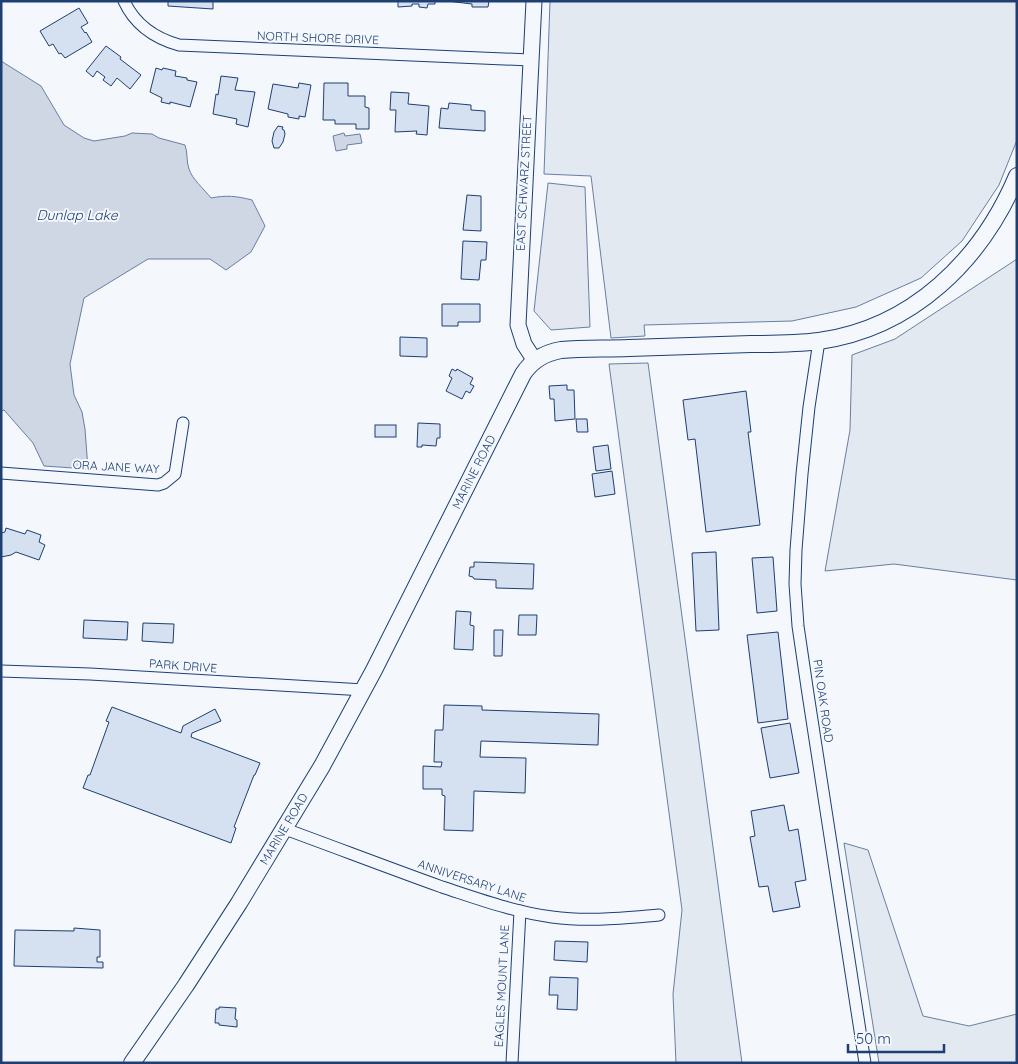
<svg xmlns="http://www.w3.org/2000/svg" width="1018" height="1064" font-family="Quicksand,sans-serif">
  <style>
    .green { fill: #e3e9f0; stroke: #687fa3 }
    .parking { fill: #e3e8f0; stroke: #687fa3 }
    .water { fill: #cfd7e4; stroke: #687fa3 }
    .building { fill: #d5e0f0; stroke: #1d3f73 }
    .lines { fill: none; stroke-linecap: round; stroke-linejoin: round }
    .minor-casing { stroke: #1d3f73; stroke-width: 13 }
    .tertiary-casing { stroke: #1d3f73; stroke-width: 17 }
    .secondary-casing { stroke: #1d3f73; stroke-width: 18 }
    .minor { stroke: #f4f7fb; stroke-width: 11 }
    .tertiary { stroke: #f4f7fb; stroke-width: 15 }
    .secondary { stroke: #f4f7fb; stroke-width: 16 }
    .labels { text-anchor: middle; stroke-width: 4; stroke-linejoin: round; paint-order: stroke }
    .street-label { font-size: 12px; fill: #1d3f73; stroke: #f4f7fb }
    .water-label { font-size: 14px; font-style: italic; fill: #1d3f73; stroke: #f4f7fb }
  </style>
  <rect width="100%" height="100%" fill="#f4f7fb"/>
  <g class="green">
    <polygon points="550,1 1017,1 1017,140 999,185 962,241 921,278 856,307 792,321 644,325 645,336 611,338 591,176 544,174"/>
    <polygon points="1017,259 1017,580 894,564 825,571 850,430 852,355 895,339"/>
    <polygon points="648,363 742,1063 676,1063 673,994 682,910 609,364"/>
    <polygon points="844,843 868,850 923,1016 969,1026 1017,1014 1017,1063 879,1063"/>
  </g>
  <polygon class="parking" points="548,183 585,187 590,327 551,330 534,311"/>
  <g class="water">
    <path d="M1,61L41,86L64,125L84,138L94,141L125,136L132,133L152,134L159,138L185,145C188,153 186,161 189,169C192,179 204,189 211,198C226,195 237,196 252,200L265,226L251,252L226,270L210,259H148L84,298L70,364L74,395L82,412L85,429L88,469L44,466L33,443L4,410L1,411Z"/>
    <polygon points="344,133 345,136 360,134 362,143 347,145 347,149 336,151 333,136"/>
  </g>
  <g class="building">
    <polygon points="168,1 213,1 213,9 168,6"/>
    <polygon points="398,1 435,1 435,4 428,4 427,8 419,7 419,4 412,4 412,6 398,7"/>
    <polygon points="447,1 489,1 488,7 472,7 472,4"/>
    <polygon points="79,8 88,23 81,27 85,33 86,32 92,42 65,58 61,53 59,54 53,44 49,46 40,31"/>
    <polygon points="106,46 121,57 120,59 141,75 130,89 117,78 111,86 103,80 105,77 97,71 93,77 86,71"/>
    <polygon points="156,68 162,70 163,68 176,71 175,76 187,78 187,80 197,82 190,107 170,102 170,104 161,102 162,98 150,92"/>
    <polygon points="221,76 238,78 235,90 255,92 248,127 236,124 237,119 213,114 216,94 218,95"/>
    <polygon points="299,83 311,85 305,117 299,116 299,119 288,117 288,114 268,109 273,84 298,88"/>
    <polygon points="324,83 348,83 348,96 365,96 365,107 369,108 369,129 356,129 356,124 335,124 335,120 323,120"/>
    <polygon points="391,92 409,93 408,104 429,106 427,135 416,134 417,131 395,132 396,110 390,110"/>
    <polygon points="449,103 471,105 471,110 485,111 485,131 439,128 441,108 448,109"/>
    <polygon points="278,126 283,127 282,129 284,130 285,134 283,142 279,148 274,148 272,141 274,132"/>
    <polygon points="467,195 481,196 481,231 463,230"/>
    <polygon points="463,241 487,242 486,260 481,260 479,280 461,279"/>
    <polygon points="442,304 480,304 480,322 458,322 458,326 442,326"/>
    <polygon points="400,337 427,338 427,357 400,356"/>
    <polygon points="452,369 456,371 457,369 473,378 470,384 474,386 470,393 466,391 462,399 446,391 452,378 449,376"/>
    <polygon points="567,385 567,390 574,390 575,419 555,421 554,399 550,399 549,386"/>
    <polygon points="746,391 751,432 748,432 760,525 706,532 695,439 688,440 683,400"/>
    <polygon points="576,419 587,419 588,432 577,432"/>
    <polygon points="418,423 440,424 440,438 437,438 436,446 422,445 422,447 417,447"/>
    <rect x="375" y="425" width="21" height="12"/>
    <polygon points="608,445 611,469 596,471 593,447"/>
    <polygon points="612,471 615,494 595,497 592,474"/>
    <polygon points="6,528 25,534 27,530 41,535 39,542 45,545 39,560 16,552 11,555 1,557 1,533 5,532"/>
    <polygon points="716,552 719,630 696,631 692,553"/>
    <polygon points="773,557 777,611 757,613 752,558"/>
    <polygon points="474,562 534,564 533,589 496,588 496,580 474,579 473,577 469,576 470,567 474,567"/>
    <polygon points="456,611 471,612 470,625 474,626 473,650 454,649"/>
    <polygon points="519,615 537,615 536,635 518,635"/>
    <polygon points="84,620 128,622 127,640 83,638"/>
    <polygon points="143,623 174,624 173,643 142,641"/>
    <polygon points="494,630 503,630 502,656 494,656"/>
    <polygon points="778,632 788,719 758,723 747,635"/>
    <polygon points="444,705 482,706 482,710 599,714 598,745 481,741 480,757 526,758 525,793 474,791 473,831 444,830 445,796 442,795 442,789 423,789 423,766 441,767 442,762 434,762 435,730 443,730"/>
    <polygon points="112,707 181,733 183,726 215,709 221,721 192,733 191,737 260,763 255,775 254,775 234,827 236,828 231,843 83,788 88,775 90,775 109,722 106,721"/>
    <polygon points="790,723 799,773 770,778 761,728"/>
    <polygon points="784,805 789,831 798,829 806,880 795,882 800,907 773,912 768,886 759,887 750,837 755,836 751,811"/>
    <polygon points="74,928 100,930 100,957 97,957 97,962 103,962 103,968 14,966 15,930 74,931"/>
    <polygon points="555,941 588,942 587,962 554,960"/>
    <polygon points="550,977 578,978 577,1010 557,1009 558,995 549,995"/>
    <polygon points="219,1007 236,1008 235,1019 237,1020 237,1027 219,1025 219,1023 215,1023 216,1009 219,1009"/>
  </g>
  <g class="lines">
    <defs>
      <g id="minor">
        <path d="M124,1C135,25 154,38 179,45L530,60"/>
        <polyline points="819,341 809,407 802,474 796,550 795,584 798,626 808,694 865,1063"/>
        <polyline points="1,473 158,485 164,483 175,474 183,423"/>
        <polyline points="1,671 90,674 364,690"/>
        <path d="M285,829C337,848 389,868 442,887C479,899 514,912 552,917C588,922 623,918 659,915"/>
        <polyline points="512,1063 520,911"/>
      </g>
      <polyline id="tertiary" points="534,1 518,325 524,344 535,361"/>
      <path id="secondary" d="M132,1063L186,985L239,903L322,766L374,670L523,374C532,360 544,353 561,350C583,348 606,349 629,348C670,347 710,345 751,344C774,344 796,344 819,341C912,328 981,261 1017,176"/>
    </defs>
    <use href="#minor" class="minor-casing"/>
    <use href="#tertiary" class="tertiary-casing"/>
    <use href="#secondary" class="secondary-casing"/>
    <use href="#minor" class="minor"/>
    <use href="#tertiary" class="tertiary"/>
    <use href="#secondary" class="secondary"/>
  </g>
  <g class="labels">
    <g class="street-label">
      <text transform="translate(318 38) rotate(2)" y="4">NORTH SHORE DRIVE</text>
      <text transform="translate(524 183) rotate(-87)" y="4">EAST SCHWARZ STREET</text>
      <text transform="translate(116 467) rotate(3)" y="4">ORA JANE WAY</text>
      <text transform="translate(474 472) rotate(-63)" y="4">MARINE ROAD</text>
      <text transform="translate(183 666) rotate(4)" y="4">PARK DRIVE</text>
      <text transform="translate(823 701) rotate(82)" y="4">PIN OAK ROAD</text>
      <text transform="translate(284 829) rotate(-59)" y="4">MARINE ROAD</text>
      <text transform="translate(472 881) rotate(18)" y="4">ANNIVERSARY LANE</text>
      <text transform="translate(502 986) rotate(-87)" y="4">EAGLES MOUNT LANE</text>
    </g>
    <g class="water-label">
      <text x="77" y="220">Dunlap Lake</text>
    </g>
  </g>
  <rect width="1018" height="1064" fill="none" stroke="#1d3f73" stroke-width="5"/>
  <path d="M848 1044v8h96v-8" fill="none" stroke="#1d3f73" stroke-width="2.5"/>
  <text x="856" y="1044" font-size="15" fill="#1d3f73" stroke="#f4f7fb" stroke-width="4" paint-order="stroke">50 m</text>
</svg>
